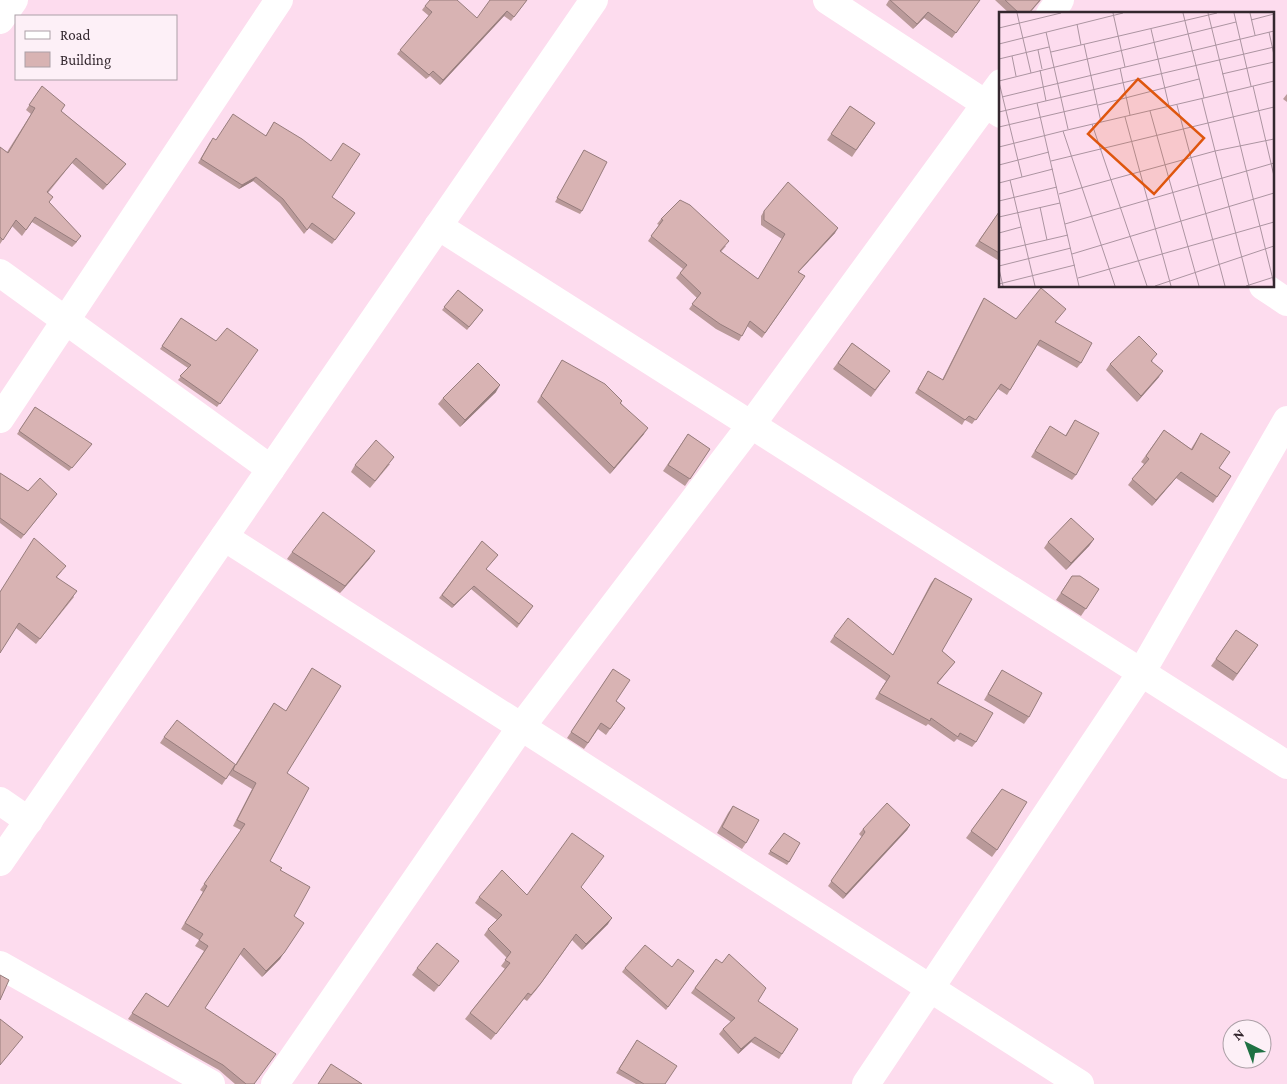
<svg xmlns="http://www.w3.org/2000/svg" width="1287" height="1084" font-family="'Crimson Pro',serif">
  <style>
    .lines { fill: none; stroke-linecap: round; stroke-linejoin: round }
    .minor { stroke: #fff; stroke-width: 28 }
    .secondary { stroke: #fff; stroke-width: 28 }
    .wall { fill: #ba9a9a }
    .shaded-wall { fill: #977d7d }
    .building { fill: #d8b3b3; stroke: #977d7d }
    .inset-road { fill: none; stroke: #ac94a1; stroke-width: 1 }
    .view { fill: #df560e; fill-opacity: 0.15; stroke: #df560e; stroke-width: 2.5 }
    .inset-edge { fill: none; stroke: #33272e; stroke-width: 2.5 }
  </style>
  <rect width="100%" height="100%" fill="#fddcee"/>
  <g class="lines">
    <g class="minor">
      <polyline points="827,0 1001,114"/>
      <polyline points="1050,14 1060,0"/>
      <polyline points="0,20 14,0"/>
      <polyline points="438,226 1287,765"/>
      <polyline points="0,273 271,469"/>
      <polyline points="1263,286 1287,302"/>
      <polyline points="0,419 279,0"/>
      <polyline points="224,537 1080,1084"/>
      <polyline points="0,801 29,821"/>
      <polyline points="0,965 211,1084"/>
      <polyline points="275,1084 521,727 751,425 1001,83"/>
      <polyline points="866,1084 1141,673 1287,420"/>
    </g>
    <polyline class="secondary" points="0,862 594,0"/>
  </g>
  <g class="wall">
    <polygon points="527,0 511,21 504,16 440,85 430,76 426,79 397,54 429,16 422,10 425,6 477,18"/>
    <polygon points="889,0 980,0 952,38 924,18 913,29 886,5"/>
    <polygon points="995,0 1041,0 1029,14 1010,14"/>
    <polygon points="42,86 61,111 126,164 122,169 103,190 72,163 48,193 49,203 77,242 72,247 32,222 22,236 12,226 0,244 0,147 7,152 31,114 26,110"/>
    <polygon points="1287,94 1287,102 1283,99"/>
    <polygon points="850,106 875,123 852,157 827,140"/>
    <polygon points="274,122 332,197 355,213 332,244 309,228 304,234 280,203 253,181 239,189 198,163 210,142 216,140 266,135"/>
    <polygon points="584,150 582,211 580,214 555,202"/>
    <polygon points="764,211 835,233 798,272 805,276 762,338 747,326 739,341 716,329 689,309 697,298 676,278 683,269 648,241 659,225 657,224 661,219 726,246 721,252 758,279 782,239 761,225 761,216"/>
    <polygon points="999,212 1001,214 1001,262 975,246"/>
    <polygon points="458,290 483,310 467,330 442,310"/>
    <polygon points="984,298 1016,319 1062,313 1055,322 1081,363 1077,368 1037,345 1007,395 998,389 972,424 965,420 962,425 915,393 928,371 942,380 981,303"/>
    <polygon points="181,318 216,341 258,350 217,407 178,380 188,368 160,349"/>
    <polygon points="852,343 890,371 871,397 833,369"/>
    <polygon points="562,360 622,401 621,403 644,434 610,474 537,402"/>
    <polygon points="1153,360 1152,361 1159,377 1137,402 1106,370 1110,364"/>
    <polygon points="496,392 460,427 438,404 443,398"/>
    <polygon points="35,407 92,444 69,471 17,434"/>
    <polygon points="1075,420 1076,475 1072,480 1031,457 1046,432 1065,436"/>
    <polygon points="1164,430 1191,449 1201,433 1219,468 1231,476 1213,503 1176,478 1152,506 1128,485 1144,464 1141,462"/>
    <polygon points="688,434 710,449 685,486 663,471"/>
    <polygon points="390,464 370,488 351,472 355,465"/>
    <polygon points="0,473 28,491 57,494 21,539 0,523"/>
    <polygon points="1094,539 1089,546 1066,570 1044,548 1048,542"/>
    <polygon points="482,541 498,555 486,569 533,606 517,628 471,589 452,608 439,598"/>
    <polygon points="292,552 370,558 340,593 287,559"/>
    <polygon points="62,571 57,577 74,597 36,644 16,628 0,591"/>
    <polygon points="1072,576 1099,589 1081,616 1056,600"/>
    <polygon points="935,578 942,651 955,662 938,683 976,742 972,747 957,739 954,742 928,724 926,726 875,699 886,681 830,642 834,636 893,655 931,583"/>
    <polygon points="1236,630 1258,645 1233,681 1211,666"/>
    <polygon points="312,668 287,773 270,861 280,870 294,916 280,959 262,977 240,954 205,1008 255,1084 235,1084 219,1070 128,1019 146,993 168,1007 204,951 195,946 199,940 181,929 203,892 200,890 241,830 233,826 252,789 229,775 231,771 222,785 160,743 164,737 235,765 274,703 286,711"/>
    <polygon points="613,669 616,701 625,708 606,735 598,729 584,749 567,738"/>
    <polygon points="1002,670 1029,717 1024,724 984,700"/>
    <polygon points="1002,789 997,850 992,857 966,838"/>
    <polygon points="733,806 746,843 742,849 717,833 728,813"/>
    <polygon points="910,825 907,830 843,899 828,886 862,837 859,834 863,829"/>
    <polygon points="784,833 789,862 787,865 768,854"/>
    <polygon points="581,888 608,924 582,950 572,940 537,989 527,1001 524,999 491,1040 465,1019 505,969 501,966 507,958 484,935 488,929 497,920 475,903 479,897 527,895"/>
    <polygon points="716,959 758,1001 798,1029 779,1059 751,1042 738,1054 719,1034 723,1029 731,1022 691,993"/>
    <polygon points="459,961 434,992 412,975 417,968"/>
    <polygon points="672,967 694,971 666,1010 622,972 625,968"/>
    <polygon points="637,1040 665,1084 636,1084 616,1073"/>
  </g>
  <g class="shaded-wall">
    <polygon points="507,11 504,16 440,85 443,80"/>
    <polygon points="928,12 924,18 913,29 917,24"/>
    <polygon points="256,177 253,181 239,189 242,185"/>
    <polygon points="838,228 835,233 794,277 798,272"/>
    <polygon points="1163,371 1159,377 1137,402 1141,396"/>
    <polygon points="500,385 496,392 460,427 465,420"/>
    <polygon points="648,428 644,434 610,474 614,468"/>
    <polygon points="1181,472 1176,478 1152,506 1156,500"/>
    <polygon points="1094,539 1089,546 1066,570 1071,563"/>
    <polygon points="375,551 370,558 340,593 345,586"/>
    <polygon points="474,586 452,608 454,605"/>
    <polygon points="910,825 907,830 843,899 846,894"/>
    <polygon points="612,918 608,924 582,950 586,944"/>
    <polygon points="284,953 280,959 262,977 266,971"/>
    <polygon points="755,1037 751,1042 738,1054 741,1049"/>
  </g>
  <g class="building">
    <polygon points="430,0 457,0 477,18 490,0 527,0 514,17 507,11 443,80 433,71 429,75 400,50 432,12 425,6"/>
    <polygon points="890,0 980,0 956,33 928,12 917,24"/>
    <polygon points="1005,0 1040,0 1028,14 1020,14"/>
    <polygon points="42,86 65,105 61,111 126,164 107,185 76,158 47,192 53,197 49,202 81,236 76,242 35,217 26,230 16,220 3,240 0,237 0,147 8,153 35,108 29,105"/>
    <polygon points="850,106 875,123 856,150 831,134"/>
    <polygon points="233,114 266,136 274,122 302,139 331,161 343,143 360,154 332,197 355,213 335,240 312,223 307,230 283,199 256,177 242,185 201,159 213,138 216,140"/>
    <polygon points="584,150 607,162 582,211 557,198"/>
    <polygon points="788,182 838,228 798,272 805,276 765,333 750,321 742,336 720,324 692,304 701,293 680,273 687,265 651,236 663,220 661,219 680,200 690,205 729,241 720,251 758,279 785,234 764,220 764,211"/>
    <polygon points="999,212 1001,214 1001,254 979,241"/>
    <polygon points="1041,288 1066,309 1055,322 1092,343 1081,363 1040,340 1010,390 1001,384 976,420 969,416 965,420 918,389 928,371 943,380 984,298 1016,319"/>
    <polygon points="458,290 483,310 469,327 444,307"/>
    <polygon points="181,318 216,341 227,328 258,350 220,404 180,376 191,365 162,346"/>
    <polygon points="1139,336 1157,354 1151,361 1163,371 1141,396 1110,364"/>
    <polygon points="852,343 890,371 875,390 838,363"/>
    <polygon points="562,360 605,384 622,401 620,403 648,428 614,468 541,396"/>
    <polygon points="478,363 500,385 465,420 443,398"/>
    <polygon points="35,407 92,444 72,468 19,431"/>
    <polygon points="1075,420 1099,433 1076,475 1035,451 1050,426 1066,436"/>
    <polygon points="1164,430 1192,450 1201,433 1230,452 1219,468 1231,476 1217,497 1181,472 1156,500 1132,479 1149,459 1146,456"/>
    <polygon points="688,434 710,449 690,479 668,465"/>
    <polygon points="376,440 394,457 375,481 355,465"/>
    <polygon points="0,473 28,491 40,478 57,494 24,535 0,518"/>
    <polygon points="323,512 375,551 345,586 292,552"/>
    <polygon points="1071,518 1094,539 1071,563 1048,542"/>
    <polygon points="34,538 66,566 56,577 77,591 40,639 19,623 0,653 0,592"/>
    <polygon points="482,541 498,555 486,569 533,606 519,624 474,586 454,605 442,595"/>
    <polygon points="1072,576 1080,576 1099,589 1086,609 1061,593"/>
    <polygon points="935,578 972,599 942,651 955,662 937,683 993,713 976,742 960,733 958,737 931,718 930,721 879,693 890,676 834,636 848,618 893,655"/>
    <polygon points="1236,630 1258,645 1237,674 1216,659"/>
    <polygon points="312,668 341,686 287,773 309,788 270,861 282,868 280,870 310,887 294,916 304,923 284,953 266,971 244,948 205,1008 276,1054 254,1084 246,1084 223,1065 132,1013 146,993 168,1007 208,946 199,940 203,934 185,923 207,886 204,884 245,824 237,820 256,783 233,770 235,765 226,779 164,737 177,720 236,765 274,703 286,711"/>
    <polygon points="613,669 630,680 616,701 625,708 610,729 601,723 588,743 571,732"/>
    <polygon points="1002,670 1042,693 1029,717 988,694"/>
    <polygon points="1002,789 1027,802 997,850 971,831"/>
    <polygon points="887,803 910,825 846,894 831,881 865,832 863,829"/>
    <polygon points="733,806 759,820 746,843 722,827"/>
    <polygon points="572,833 604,856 581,887 612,918 586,944 576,934 541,983 531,995 528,993 496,1034 470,1013 510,963 505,960 511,952 488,929 502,915 479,897 502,870 527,895"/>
    <polygon points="784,833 800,843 789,862 770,851"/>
    <polygon points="437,943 459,961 439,986 417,968"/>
    <polygon points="645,945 672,967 678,959 694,971 668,1007 625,968"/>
    <polygon points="729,954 766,988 758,1001 798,1029 782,1054 755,1037 741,1049 723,1029 735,1018 695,988 716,959 722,963"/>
    <polygon points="0,975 9,980 0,1000"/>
    <polygon points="0,1019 23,1037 0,1065"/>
    <polygon points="637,1040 677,1066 665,1084 644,1084 619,1069"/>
    <polygon points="331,1064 362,1084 318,1084"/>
  </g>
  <g transform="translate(999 12)">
    <rect width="275" height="275" fill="#fddcee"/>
    <path class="inset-road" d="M18,1L32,61M114,1L126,55M209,1L275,272M235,1L252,74M251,1L256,23M252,8L275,2M78,12L82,33M0,16L62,1M152,17L170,94M47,20L69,117M270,20L275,43M0,32L124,1M85,32L102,110M39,38L43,57M52,40L218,1M13,44L17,64M0,47L50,35M121,56L131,103M41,58L47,89M223,62L275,50M0,69L237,10M0,70L23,165M254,74L275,164M3,85L275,19M205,86L275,69M203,87L250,274M38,91L80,274M99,93L200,67M178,93L226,274M151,99L200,274M0,100L275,35M126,105L172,274M93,112L148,274M0,115L98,92M0,135L64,119M52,149L275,95M0,153L50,140M11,168L36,274M0,171L54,157M60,182L216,139L275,127M0,189L58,175M41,195L48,228M0,205L61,191M66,212L275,151M0,221L22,215M0,239L69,223M73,242L275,181M0,254L72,236M0,257L4,274M79,266L275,210M0,272L76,253M116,274L64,119L205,86L184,1M156,274L275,234M247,274L275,265"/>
    <path class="view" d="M139,67L205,126L155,182L89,122Z"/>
    <rect width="275" height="275" class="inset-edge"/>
  </g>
  <rect x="15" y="15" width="162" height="65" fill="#fdf0f7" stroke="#aca0a7"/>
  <rect x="25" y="31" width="25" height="8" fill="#ffffff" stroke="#aca0a7"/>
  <text x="60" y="40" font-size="15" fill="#33272e">Road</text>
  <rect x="25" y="52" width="25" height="15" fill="#d8b3b3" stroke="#aca0a7"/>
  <text x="60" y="65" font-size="15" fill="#33272e">Building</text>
  <g transform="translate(1247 1044) rotate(318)"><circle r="24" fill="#fdf0f7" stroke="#aca0a7"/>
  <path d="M0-4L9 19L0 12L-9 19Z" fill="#1f7143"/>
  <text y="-8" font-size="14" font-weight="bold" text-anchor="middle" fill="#33272e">N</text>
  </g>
</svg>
